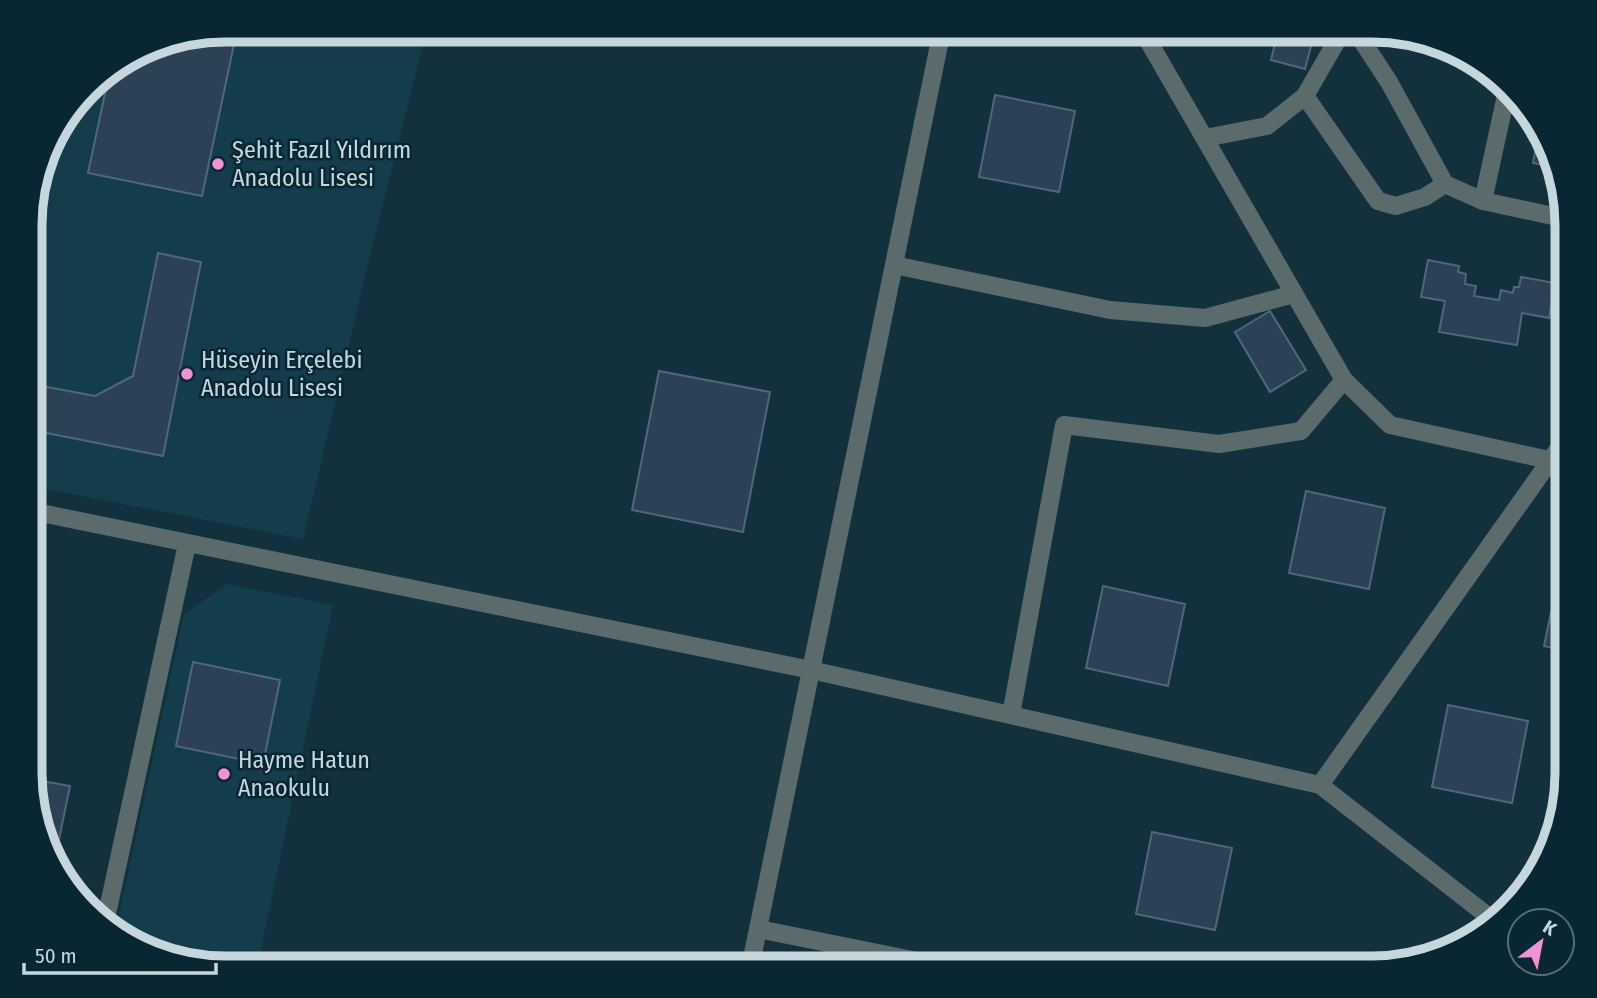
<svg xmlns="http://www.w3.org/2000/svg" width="1597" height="998" font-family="'Fira Sans Condensed',sans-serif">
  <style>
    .built { fill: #143d4b }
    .building { fill: #2d4154; stroke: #51667a; stroke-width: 2 }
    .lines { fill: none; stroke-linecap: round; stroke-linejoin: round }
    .minor { stroke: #5b6a6b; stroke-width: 18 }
    .major { stroke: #87a7a8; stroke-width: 18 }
    .poi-dot { fill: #f491d4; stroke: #082732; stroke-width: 2.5 }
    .labels { text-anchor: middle; stroke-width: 5; stroke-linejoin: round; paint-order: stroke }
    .poi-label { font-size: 24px; fill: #c6d6dd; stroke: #082732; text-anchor: start }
    .rim { fill: none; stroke: #c6d6dd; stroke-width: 9 }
  </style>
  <rect width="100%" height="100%" fill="#13313c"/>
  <g class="built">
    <polygon points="225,30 427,30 368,263 303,539 31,486 31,200 50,138 96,78 151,44"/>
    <polygon points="227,584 333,605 257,968 224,968 115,934 184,614"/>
  </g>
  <g class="building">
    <polygon points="225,30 237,30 202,196 88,173 110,70 151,44"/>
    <polygon points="1256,30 1305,30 1303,36 1313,39 1305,69 1271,60 1277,35"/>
    <polygon points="995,95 1075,111 1059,192 979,177"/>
    <polygon points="1540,126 1541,127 1553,167 1533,163"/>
    <polygon points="158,253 201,262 163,456 31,430 31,384 95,396 133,376"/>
    <polygon points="1428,260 1459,266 1458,272 1466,274 1465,284 1476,286 1474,296 1499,300 1501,290 1513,293 1514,287 1519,287 1521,277 1555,283 1549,318 1522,313 1517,345 1439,332 1445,301 1421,297"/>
    <polygon points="1270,311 1306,370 1270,392 1235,332"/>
    <polygon points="659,371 770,392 743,532 632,510"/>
    <polygon points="1306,491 1385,508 1369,589 1289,573"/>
    <polygon points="1561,565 1567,566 1567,651 1544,646"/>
    <polygon points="1103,586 1185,604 1168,686 1086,668"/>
    <polygon points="193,662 280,680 263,764 176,746"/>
    <polygon points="1448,705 1528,721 1512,803 1432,787"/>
    <polygon points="31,779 70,786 57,849 48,848 31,798"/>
    <polygon points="1152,832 1232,848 1215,930 1136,914"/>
  </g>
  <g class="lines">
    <g class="minor">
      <polyline points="1142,30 1344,380 1390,425 1567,464"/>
      <polyline points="1355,30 1389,82 1445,184"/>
      <polyline points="1507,91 1483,201 1567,219"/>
      <polyline points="1305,96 1378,201 1396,206 1425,197 1445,184 1483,201"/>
      <polyline points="1205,138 1267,126 1305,96 1343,30"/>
      <polyline points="894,265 1110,310 1205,318 1294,294"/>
      <polyline points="31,511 811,670 1320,785 1493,920"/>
      <polyline points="1011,715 1064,425 1219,444 1301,431 1344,380"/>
      <polyline points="1320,785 1567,437"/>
      <polyline points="105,923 187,544"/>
      <polyline points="758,929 952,968"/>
      <polyline points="750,968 941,35"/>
    </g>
    <polyline class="major" points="913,30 941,35 952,30"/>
  </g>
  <g class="poi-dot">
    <circle cx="218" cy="164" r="7"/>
    <circle cx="187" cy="374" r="7"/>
    <circle cx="224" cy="774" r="7"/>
  </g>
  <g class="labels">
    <g class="poi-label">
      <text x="232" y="158">Şehit Fazıl Yıldırım<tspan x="232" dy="28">Anadolu Lisesi</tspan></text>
      <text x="201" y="368">Hüseyin Erçelebi<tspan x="201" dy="28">Anadolu Lisesi</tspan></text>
      <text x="238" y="768">Hayme Hatun<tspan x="238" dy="28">Anaokulu</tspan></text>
    </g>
  </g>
  <path d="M0 0H1597V998H0ZM225 42H1372A183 183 0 0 1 1555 225V773A183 183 0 0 1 1372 956H225A183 183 0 0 1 42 773V225A183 183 0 0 1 225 42Z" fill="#082732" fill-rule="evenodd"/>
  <path class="rim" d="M225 42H1372A183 183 0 0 1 1555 225V773A183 183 0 0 1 1372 956H225A183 183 0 0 1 42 773V225A183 183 0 0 1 225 42Z"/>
  <g transform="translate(1541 942) rotate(32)"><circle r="33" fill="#082732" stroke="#546d76" stroke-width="2"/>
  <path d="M0-5L12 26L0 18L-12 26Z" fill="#f491d4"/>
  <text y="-10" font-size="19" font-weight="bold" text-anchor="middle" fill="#c6d6dd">K</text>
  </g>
  <path d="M24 963v10h192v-10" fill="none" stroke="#c6d6dd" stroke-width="3.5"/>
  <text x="35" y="963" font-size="21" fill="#c6d6dd" stroke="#082732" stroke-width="5" paint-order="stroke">50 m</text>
</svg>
